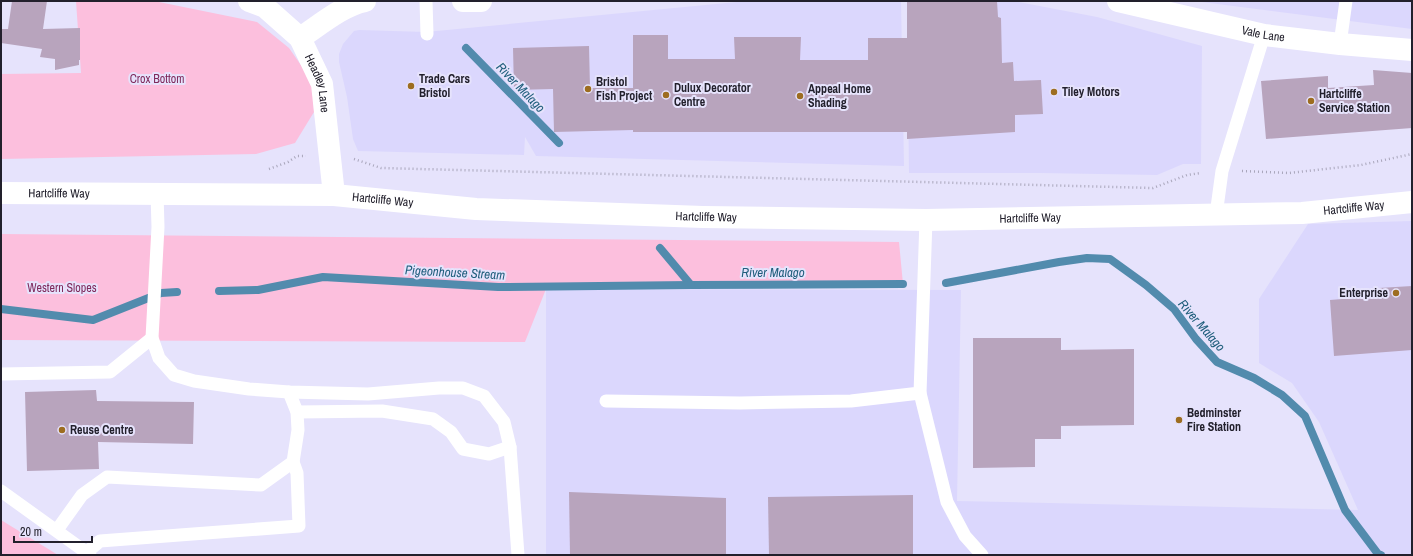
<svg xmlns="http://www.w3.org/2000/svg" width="1413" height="556" font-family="'Archivo Narrow',sans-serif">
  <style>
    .built { fill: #dbd7fd }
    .green { fill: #fcbfdd }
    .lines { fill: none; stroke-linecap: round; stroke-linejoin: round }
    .stream { stroke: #528bad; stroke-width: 8 }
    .building { fill: #b8a4bd }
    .path { stroke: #a9a6bb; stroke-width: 2.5; stroke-dasharray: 1 3; stroke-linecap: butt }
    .service { stroke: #fff; stroke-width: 13 }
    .minor { stroke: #fff; stroke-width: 22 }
    .tertiary { stroke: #fff; stroke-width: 22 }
    .trunk { stroke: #fff; stroke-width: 22 }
    .poi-dot { fill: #9d6d20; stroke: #e6e3fc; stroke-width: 1.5 }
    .labels { text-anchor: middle; stroke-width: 4; stroke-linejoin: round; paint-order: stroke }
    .street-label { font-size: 12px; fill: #22202c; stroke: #e6e3fc }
    .park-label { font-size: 12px; fill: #7f295c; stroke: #e6e3fc }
    .poi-label { font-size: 12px; font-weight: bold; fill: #22202c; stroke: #e6e3fc; text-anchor: start }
    .water-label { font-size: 13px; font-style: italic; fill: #1f5e7c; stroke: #e6e3fc }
  </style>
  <rect width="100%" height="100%" fill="#e6e3fc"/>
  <g class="built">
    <polygon points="747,1 901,1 904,166 536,156 525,137 524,155 358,151 353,139 347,97 339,62 339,54 343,44 354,31 359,30 426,32"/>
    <polygon points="907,1 1013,1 1097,17 1202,46 1201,164 1183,164 1157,175 1041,173 909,173"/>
    <polygon points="1195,1 1412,1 1412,29 1202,2"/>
    <polygon points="1412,221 1412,555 546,555 546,289 961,290 957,501 1358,510 1319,422 1292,383 1259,363 1259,299 1308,224"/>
  </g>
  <g class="green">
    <polygon points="76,1 154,1 257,22 289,48 312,81 314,112 295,143 256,154 1,159 1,74 81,73"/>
    <polygon points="1,234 899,242 903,284 546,289 525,342 1,340"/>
    <polygon points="1,520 58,555 1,555"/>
  </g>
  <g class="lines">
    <g class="stream">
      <polyline points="466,48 559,143"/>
      <polyline points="660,248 691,285 903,284"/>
      <polyline points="946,283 1059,262 1087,258 1110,259 1146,285 1174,309 1196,339 1217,362 1254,378 1282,395 1305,416 1345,510 1378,554 1381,555"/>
      <polyline points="219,291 258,290 323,277 498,287 691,285"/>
      <polyline points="1,309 93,320 161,293 177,292"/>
    </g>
  </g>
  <g class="building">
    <polygon points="12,1 47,1 43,29 80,28 80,60 79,60 79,65 55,70 55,59 40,57 42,49 1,43 1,29 8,29"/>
    <polygon points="907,1 997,1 998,17 1001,18 1002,63 1013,62 1014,81 1041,80 1043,114 1015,115 1015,132 907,139 907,132 633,132 633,130 554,132 553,89 514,90 513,48 589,46 590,88 633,88 633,35 668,35 668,59 735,59 734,37 801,37 800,60 868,60 868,38 907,38"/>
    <polygon points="1373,70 1412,73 1412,128 1266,139 1261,81 1328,76 1328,88 1374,85"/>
    <polygon points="1412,286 1412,350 1334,356 1330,300 1379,296 1379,288"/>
    <polygon points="973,338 1061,338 1061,350 1134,349 1134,425 1061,426 1061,439 1035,439 1035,467 973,468"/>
    <polygon points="96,390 97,401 194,402 193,444 98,442 99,469 27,471 25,392"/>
    <polygon points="569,492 726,498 726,555 570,555"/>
    <polygon points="913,495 913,555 769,555 768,497"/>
  </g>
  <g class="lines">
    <g class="path">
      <polyline points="354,159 381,168 1153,188 1187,175 1201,173"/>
      <polyline points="269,169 288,162 297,156 306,156"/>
      <polyline points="1242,171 1289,173 1361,165 1412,154"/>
    </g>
    <g class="service">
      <polyline points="426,1 427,34"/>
      <polyline points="1340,44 1346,1"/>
      <polyline points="157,193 158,227 152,338 159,358 174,375 194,381 249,389 289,392 368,394 439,388 463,388 484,396 504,422 510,447 518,555"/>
      <polyline points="1216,215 1222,171 1264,35"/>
      <polyline points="1,374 110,372 152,338"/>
      <polyline points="920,393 947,502 965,536 982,555"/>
      <polyline points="606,401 740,403 851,401 920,393 926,220"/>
      <polyline points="297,412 382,411 433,419 451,432 463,449 489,454 510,447"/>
      <polyline points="1,491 90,555"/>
      <polyline points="57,530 82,495 107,477 261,485 293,462 298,430 297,412 289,392"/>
      <polyline points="87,552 100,541 299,526 297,473 293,462"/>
    </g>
    <g class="minor">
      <polyline points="463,1 481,1"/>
      <path id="s1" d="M1118,1L1264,35L1340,44L1412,50"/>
      <path d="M300,38C317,27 345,4 365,1"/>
    </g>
    <path class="tertiary" id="s2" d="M249,1L265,7L300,38L322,84L334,195"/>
    <path class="trunk" id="s3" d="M1,193L334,195L476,209L703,217L926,220L1302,213L1412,202"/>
  </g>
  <g class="poi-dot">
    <circle cx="411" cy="86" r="4"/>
    <circle cx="588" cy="89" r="4"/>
    <circle cx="1054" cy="92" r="4"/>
    <circle cx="666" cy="95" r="4"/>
    <circle cx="800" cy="96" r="4"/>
    <circle cx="1311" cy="101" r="4"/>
    <circle cx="1396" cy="293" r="4"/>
    <circle cx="1179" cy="420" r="4"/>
    <circle cx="62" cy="430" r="4"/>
  </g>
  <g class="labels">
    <g class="street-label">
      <text dy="4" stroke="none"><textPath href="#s1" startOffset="149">Vale Lane</textPath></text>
      <text dy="4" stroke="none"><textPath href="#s2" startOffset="113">Headley Lane</textPath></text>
      <text dy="4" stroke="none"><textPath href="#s3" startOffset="58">Hartcliffe Way</textPath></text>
      <text dy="4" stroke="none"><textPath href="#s3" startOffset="382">Hartcliffe Way</textPath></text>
      <text dy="4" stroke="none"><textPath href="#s3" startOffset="1354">Hartcliffe Way</textPath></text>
      <text dy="4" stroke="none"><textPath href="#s3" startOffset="706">Hartcliffe Way</textPath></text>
      <text dy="4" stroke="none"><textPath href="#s3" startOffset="1030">Hartcliffe Way</textPath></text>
    </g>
    <g class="park-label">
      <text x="157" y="83">Crox Bottom</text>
      <text x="62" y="292">Western Slopes</text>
    </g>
    <g class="poi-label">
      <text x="419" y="83">Trade Cars<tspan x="419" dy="14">Bristol</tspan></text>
      <text x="596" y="86">Bristol<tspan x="596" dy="14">Fish Project</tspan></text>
      <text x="674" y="92">Dulux Decorator<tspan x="674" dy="14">Centre</tspan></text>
      <text x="808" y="93">Appeal Home<tspan x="808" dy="14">Shading</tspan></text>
      <text x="1062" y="96">Tiley Motors</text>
      <text x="1319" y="98">Hartcliffe<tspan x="1319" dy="14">Service Station</tspan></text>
      <text x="1388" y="297" text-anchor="end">Enterprise</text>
      <text x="1187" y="417">Bedminster<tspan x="1187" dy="14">Fire Station</tspan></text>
      <text x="70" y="434">Reuse Centre</text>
    </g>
    <g class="water-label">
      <text transform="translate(521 87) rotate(46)" y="5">River Malago</text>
      <text transform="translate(455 272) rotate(3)" y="5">Pigeonhouse Stream</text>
      <text x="773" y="277">River Malago</text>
      <text transform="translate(1202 325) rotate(49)" y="5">River Malago</text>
    </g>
  </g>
  <rect width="1413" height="556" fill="none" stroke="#22202c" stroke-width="4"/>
  <path d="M14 536v6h78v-6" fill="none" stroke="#22202c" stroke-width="2"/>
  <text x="20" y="536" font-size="12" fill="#22202c" stroke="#e6e3fc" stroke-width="3" paint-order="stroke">20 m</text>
</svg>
